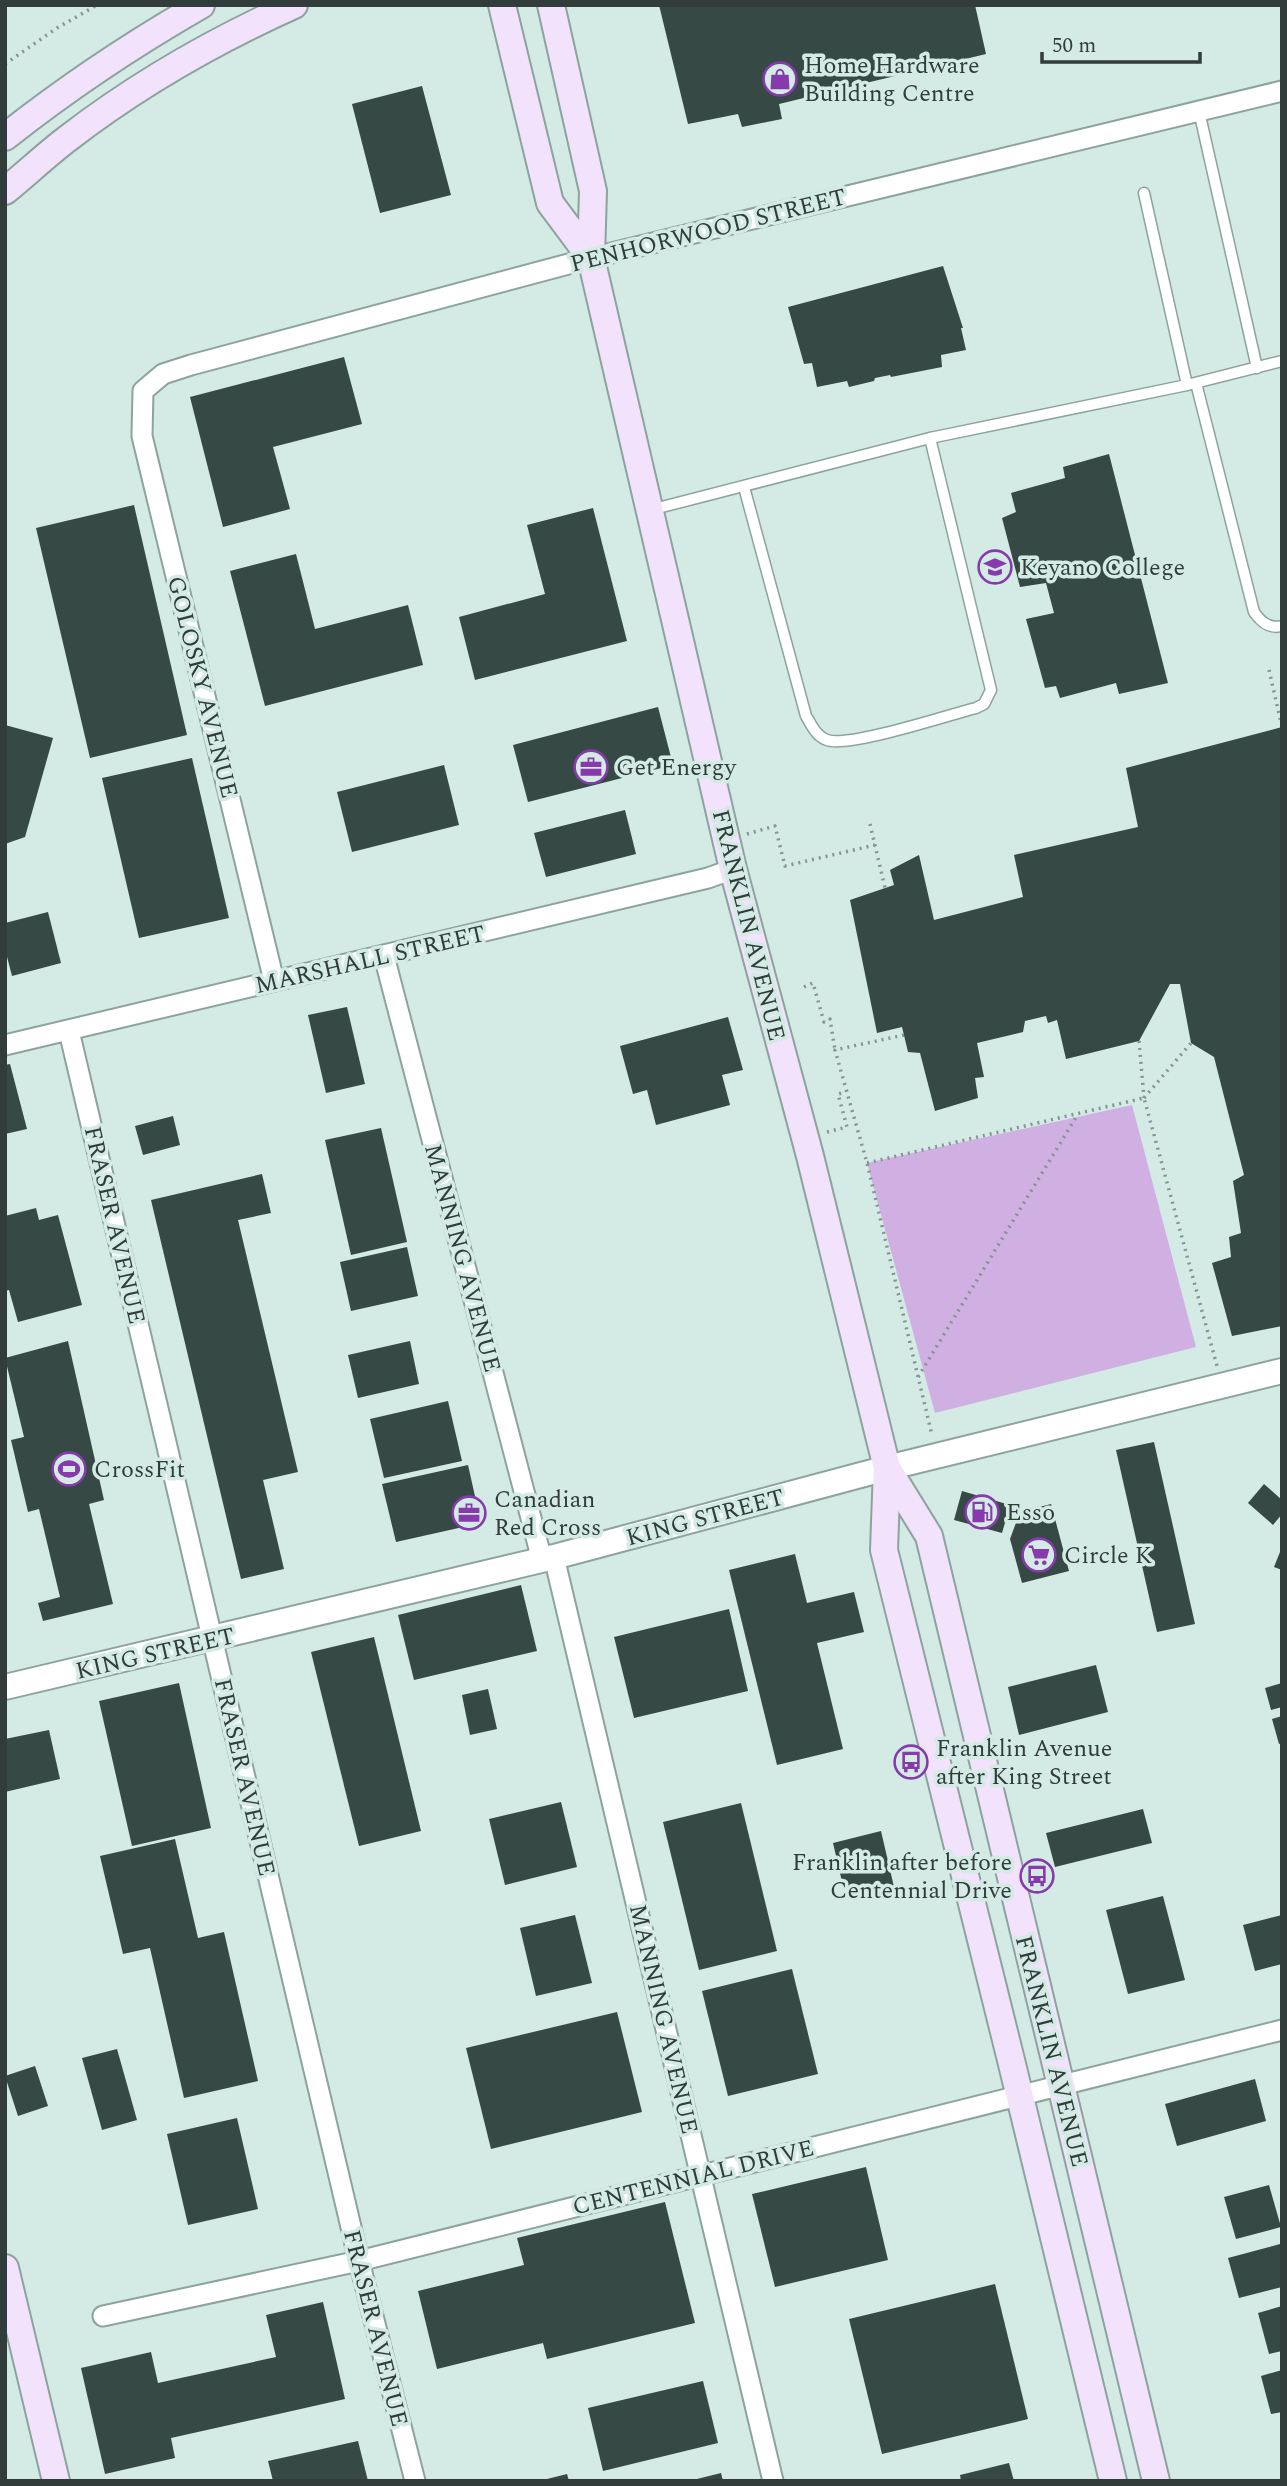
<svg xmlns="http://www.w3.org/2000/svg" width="1287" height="2486" font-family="Spectral,serif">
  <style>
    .green { fill: #d0afe3 }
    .building { fill: #364945 }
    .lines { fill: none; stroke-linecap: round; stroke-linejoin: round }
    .service-casing { stroke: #8da39e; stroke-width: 13 }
    .minor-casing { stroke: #8da39e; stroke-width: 23 }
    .tertiary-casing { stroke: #8da39e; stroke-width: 28 }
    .secondary-casing { stroke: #8da39e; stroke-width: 30 }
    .path { stroke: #849591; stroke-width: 3.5; stroke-dasharray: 2 5; stroke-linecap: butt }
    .service { stroke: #fff; stroke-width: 10 }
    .minor { stroke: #fff; stroke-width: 19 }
    .tertiary { stroke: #fff; stroke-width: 24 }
    .secondary { stroke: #f3e2fc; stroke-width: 26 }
    .labels { text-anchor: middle; stroke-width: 7; stroke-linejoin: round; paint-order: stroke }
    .poi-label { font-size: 24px; fill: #323c3a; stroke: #d3eae5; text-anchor: start }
    .street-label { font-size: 24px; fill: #323c3a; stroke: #d3eae5 }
  </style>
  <rect width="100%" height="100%" fill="#d3eae5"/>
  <polygon class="green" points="1132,1105 1196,1347 935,1413 867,1163"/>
  <g class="building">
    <polygon points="659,5 975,5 986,54 779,104 782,119 742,127 738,114 688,124"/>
    <polygon points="422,86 451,195 380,213 352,104"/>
    <polygon points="943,266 963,328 961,328 966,350 941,355 942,367 891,377 890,375 875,378 874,381 849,387 847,381 817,387 812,363 804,364 788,307"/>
    <polygon points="344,357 362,424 273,447 290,509 223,527 190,397"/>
    <polygon points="1109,454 1168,683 1119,694 1116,683 1060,698 1056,686 1045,688 1026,619 1054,613 1046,583 1020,587 1002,518 1016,512 1011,493 1065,478 1063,467"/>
    <polygon points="134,505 187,735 90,758 36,528"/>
    <polygon points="593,508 627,641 475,680 459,617 545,594 527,525"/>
    <polygon points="296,554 315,629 408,605 423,665 265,706 230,571"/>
    <polygon points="658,707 673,765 528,802 513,745"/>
    <polygon points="5,725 53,738 25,837 5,844"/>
    <polygon points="1282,727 1282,1326 1232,1336 1212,1263 1231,1257 1229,1237 1241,1233 1233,1181 1244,1175 1214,1057 1191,1043 1180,984 1170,984 1139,1041 1066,1059 1057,1020 1048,1023 1046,1016 1025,1021 1023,1032 977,1043 984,1077 975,1078 978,1098 935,1111 920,1053 908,1052 902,1027 877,1033 850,900 894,885 890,870 919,855 934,920 1023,897 1014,855 1138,827 1126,768"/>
    <polygon points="192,758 229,918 139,938 102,778"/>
    <polygon points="444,765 459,825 352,852 337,792"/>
    <polygon points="625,810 636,854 546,877 534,833"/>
    <polygon points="48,912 61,963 12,976 5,949 5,923"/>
    <polygon points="347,1007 365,1084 326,1093 308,1015"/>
    <polygon points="728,1017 743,1070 722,1075 730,1105 656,1125 647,1090 633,1094 620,1046"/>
    <polygon points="10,1064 27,1129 5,1134 5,1065"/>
    <polygon points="173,1116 180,1145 143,1155 135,1126"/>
    <polygon points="381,1128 407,1242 351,1255 325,1140"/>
    <polygon points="262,1174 271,1213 238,1220 298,1472 263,1480 284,1569 241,1579 151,1200"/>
    <polygon points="36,1208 39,1220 58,1215 82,1305 18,1322 9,1290 5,1291 5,1216"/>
    <polygon points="407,1247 418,1296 351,1311 340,1262"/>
    <polygon points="68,1341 104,1500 89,1504 113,1604 43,1621 38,1603 60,1597 39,1509 28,1512 11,1440 24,1437 5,1358"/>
    <polygon points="410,1341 419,1384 358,1398 348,1355"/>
    <polygon points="448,1401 462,1461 384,1478 370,1419"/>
    <polygon points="1154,1442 1195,1624 1157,1632 1116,1450"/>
    <polygon points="468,1465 481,1523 396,1542 382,1484"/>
    <polygon points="1264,1484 1282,1500 1282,1514 1273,1525 1248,1503"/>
    <polygon points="962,1491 1010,1505 1002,1533 954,1520"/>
    <polygon points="1051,1504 1069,1571 1022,1583 1010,1539 1020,1512"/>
    <polygon points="1282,1547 1282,1570 1274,1567"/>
    <polygon points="795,1554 807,1603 854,1592 864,1632 817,1643 843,1749 777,1765 729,1570"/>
    <polygon points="521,1585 537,1651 414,1680 398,1615"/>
    <polygon points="729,1609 748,1691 634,1718 614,1637"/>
    <polygon points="374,1637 421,1831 359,1846 311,1652"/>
    <polygon points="1096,1665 1108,1712 1019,1735 1008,1687"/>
    <polygon points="179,1683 211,1828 132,1846 99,1701"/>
    <polygon points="1282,1683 1282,1707 1271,1710 1265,1688"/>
    <polygon points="488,1689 497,1729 470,1735 462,1695"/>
    <polygon points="1282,1716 1282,1743 1279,1744 1272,1719"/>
    <polygon points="49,1730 60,1779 5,1792 5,1739"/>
    <polygon points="561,1802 577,1867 505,1885 489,1819"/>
    <polygon points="741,1803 777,1951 699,1970 663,1822"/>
    <polygon points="1143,1809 1152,1843 1055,1867 1046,1833"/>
    <polygon points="881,1831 894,1887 846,1899 833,1843"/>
    <polygon points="175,1839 198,1938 224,1932 258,2081 184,2098 150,1948 123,1954 100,1856"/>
    <polygon points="1163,1896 1185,1980 1128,1994 1106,1910"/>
    <polygon points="575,1915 592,1983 536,1996 520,1928"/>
    <polygon points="1282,1915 1282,1964 1255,1971 1243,1925"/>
    <polygon points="792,1969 818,2074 728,2096 702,1991"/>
    <polygon points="617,2012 642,2112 491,2149 466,2048"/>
    <polygon points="117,2049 137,2120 102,2130 82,2058"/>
    <polygon points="35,2066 48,2106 18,2116 5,2076"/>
    <polygon points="1255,2079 1266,2121 1177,2146 1165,2104"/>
    <polygon points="237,2118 258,2209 188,2225 167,2134"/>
    <polygon points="866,2167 888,2260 775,2287 752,2194"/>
    <polygon points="1269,2185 1281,2227 1236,2239 1224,2197"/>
    <polygon points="665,2202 695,2323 547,2359 543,2343 437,2369 418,2291 524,2265 517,2238"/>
    <polygon points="1280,2244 1282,2287 1239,2298 1228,2258"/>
    <polygon points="995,2284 1028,2419 882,2454 849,2319"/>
    <polygon points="323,2302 345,2399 171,2438 175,2458 105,2474 81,2368 151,2352 158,2383 276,2357 266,2315"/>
    <polygon points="1282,2306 1282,2351 1269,2354 1258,2313"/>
    <polygon points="1282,2370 1282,2412 1271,2414 1261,2376"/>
    <polygon points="703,2381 718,2443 603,2471 588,2408"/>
    <polygon points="358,2441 368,2481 273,2481 268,2461"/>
    <polygon points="1009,2463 1014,2481 961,2481 960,2475"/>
    <polygon points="721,2473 723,2481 694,2481 693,2480"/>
    <polygon points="567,2474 569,2481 543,2481 543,2480"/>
  </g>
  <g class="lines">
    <defs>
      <g id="service">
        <polyline points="1199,111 1257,368"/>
        <polyline points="1144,193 1187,385"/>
        <path d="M1196,383L1254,612C1261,622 1269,629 1282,626"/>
        <path d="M744,487L806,716C812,726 816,736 827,740C849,748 948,715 976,708L984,704L991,690L930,438"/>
        <polyline points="650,510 930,438 1187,385 1282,361"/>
      </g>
      <g id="minor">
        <polyline points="384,956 542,1560"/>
        <polyline points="274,981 142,436 143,391 163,374 191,365 591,258 1282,91"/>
        <polyline points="69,1031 359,2261 415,2481"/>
        <polyline points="5,1045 708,878 733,869"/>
        <polyline points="554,1557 773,2481"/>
        <polyline points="103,2316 359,2261 1282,2030"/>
      </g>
      <polyline id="tertiary" points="5,1687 554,1557 887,1468 1282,1371"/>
      <g id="secondary">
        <polyline points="502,5 550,203 591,258"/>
        <polyline points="551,5 593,191 591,258 733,869 810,1156 887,1468 884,1550 1011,2060 1113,2481"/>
        <path d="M5,137C67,88 133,44 201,5"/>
        <path d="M5,191C26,174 46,155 67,139C137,85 214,41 294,5"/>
        <polyline points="887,1468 929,1536 1156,2481"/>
        <polyline points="5,2268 56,2481"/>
      </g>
    </defs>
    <use href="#service" class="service-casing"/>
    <use href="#minor" class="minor-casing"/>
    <use href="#tertiary" class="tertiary-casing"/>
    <use href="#secondary" class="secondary-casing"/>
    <g class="path">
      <polyline points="5,64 57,28 97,5"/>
      <polyline points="1269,670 1282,727"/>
      <polyline points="870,824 885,888"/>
      <polyline points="747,834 775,826 785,866 875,845"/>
      <polyline points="804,987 813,983 824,1022 830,1019 835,1050"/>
      <polyline points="904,1035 835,1050 867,1163 932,1435"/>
      <polyline points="1139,1041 1144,1098"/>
      <polyline points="1144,1098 1191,1043"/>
      <polyline points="827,1132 847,1127 838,1094 846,1092"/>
      <polyline points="867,1163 1144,1098 1217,1366"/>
      <polyline points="918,1377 1078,1114"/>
    </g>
    <use href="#service" class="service"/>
    <use href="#minor" class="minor"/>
    <use href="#tertiary" class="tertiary"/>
    <use href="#secondary" class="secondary"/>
  </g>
  <defs>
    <symbol id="shop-ring" viewBox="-11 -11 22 22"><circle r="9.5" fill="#d3eae5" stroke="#873aac" stroke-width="1.5"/><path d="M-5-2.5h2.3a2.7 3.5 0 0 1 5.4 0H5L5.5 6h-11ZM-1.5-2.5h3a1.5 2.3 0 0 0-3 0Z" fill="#873aac"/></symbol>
    <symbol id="university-ring" viewBox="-11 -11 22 22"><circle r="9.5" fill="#d3eae5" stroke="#873aac" stroke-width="1.5"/><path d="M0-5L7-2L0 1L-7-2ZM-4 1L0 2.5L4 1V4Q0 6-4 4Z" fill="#873aac"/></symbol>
    <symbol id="office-ring" viewBox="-11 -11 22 22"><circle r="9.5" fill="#d3eae5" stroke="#873aac" stroke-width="1.5"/><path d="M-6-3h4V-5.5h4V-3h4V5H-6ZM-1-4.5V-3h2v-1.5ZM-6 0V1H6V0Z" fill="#873aac"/></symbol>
    <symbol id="stadium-ring" viewBox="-11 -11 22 22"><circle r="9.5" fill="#d3eae5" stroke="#873aac" stroke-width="1.5"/><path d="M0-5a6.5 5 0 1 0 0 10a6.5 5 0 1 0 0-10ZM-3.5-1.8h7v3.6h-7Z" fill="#873aac"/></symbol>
    <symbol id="fuel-ring" viewBox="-11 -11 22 22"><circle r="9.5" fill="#d3eae5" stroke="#873aac" stroke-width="1.5"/><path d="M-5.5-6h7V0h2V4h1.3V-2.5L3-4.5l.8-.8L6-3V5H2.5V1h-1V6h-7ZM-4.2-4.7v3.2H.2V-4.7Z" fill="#873aac"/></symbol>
    <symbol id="supermarket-ring" viewBox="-11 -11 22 22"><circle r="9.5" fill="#d3eae5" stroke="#873aac" stroke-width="1.5"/><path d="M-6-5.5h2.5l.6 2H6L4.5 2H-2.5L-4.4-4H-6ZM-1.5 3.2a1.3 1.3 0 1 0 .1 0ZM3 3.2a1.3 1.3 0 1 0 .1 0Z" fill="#873aac"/></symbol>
    <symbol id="bus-ring" viewBox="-11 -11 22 22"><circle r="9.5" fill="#d3eae5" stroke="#873aac" stroke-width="1.5"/><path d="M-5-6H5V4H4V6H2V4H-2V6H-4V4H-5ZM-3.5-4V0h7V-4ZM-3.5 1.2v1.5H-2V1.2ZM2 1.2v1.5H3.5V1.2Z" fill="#873aac"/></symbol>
  </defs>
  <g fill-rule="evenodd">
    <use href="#shop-ring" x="761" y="60" width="38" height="38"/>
    <use href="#university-ring" x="976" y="548" width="38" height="38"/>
    <use href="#office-ring" x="572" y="748" width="38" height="38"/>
    <use href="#stadium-ring" x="50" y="1450" width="38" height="38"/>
    <use href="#fuel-ring" x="963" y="1493" width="38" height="38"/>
    <use href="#office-ring" x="450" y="1494" width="38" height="38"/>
    <use href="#supermarket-ring" x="1020" y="1536" width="38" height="38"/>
    <use href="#bus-ring" x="892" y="1743" width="38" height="38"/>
    <use href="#bus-ring" x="1018" y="1857" width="38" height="38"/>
  </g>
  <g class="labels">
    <g class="poi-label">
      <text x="804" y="73">Home Hardware<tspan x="804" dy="28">Building Centre</tspan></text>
      <text x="1020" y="575">Keyano College</text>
      <text x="616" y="775">Get Energy</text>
      <text x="94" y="1477">CrossFit</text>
      <text x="494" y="1507">Canadian<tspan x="494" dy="28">Red Cross</tspan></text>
      <text x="1006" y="1520">Esso</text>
      <text x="1064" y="1563">Circle K</text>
      <text x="936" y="1756">Franklin Avenue<tspan x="936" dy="28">after King Street</tspan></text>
      <text x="1012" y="1870" text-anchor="end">Franklin after before<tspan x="1012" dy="28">Centennial Drive</tspan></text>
    </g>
    <g class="street-label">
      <text transform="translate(708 230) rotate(-14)" y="8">PENHORWOOD STREET</text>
      <text transform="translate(203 687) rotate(76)" y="8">GOLOSKY AVENUE</text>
      <text transform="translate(749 925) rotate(76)" y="8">FRANKLIN AVENUE</text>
      <text transform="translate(370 959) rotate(-13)" y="8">MARSHALL STREET</text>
      <text transform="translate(115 1225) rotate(77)" y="8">FRASER AVENUE</text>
      <text transform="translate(463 1258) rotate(75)" y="8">MANNING AVENUE</text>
      <text transform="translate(705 1517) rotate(-15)" y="8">KING STREET</text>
      <text transform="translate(155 1653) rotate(-13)" y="8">KING STREET</text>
      <text transform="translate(245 1777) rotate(77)" y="8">FRASER AVENUE</text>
      <text transform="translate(664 2019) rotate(77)" y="8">MANNING AVENUE</text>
      <text transform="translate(1052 2051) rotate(76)" y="8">FRANKLIN AVENUE</text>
      <text transform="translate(693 2177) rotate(-14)" y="8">CENTENNIAL DRIVE</text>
      <text transform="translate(376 2328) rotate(76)" y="8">FRASER AVENUE</text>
    </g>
  </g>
  <rect width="1287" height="2486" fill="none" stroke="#323c3a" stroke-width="14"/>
  <path d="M1042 52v10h158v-10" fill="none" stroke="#323c3a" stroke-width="3.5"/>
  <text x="1052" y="52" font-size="21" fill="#323c3a" stroke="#d3eae5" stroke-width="5" paint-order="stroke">50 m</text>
</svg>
